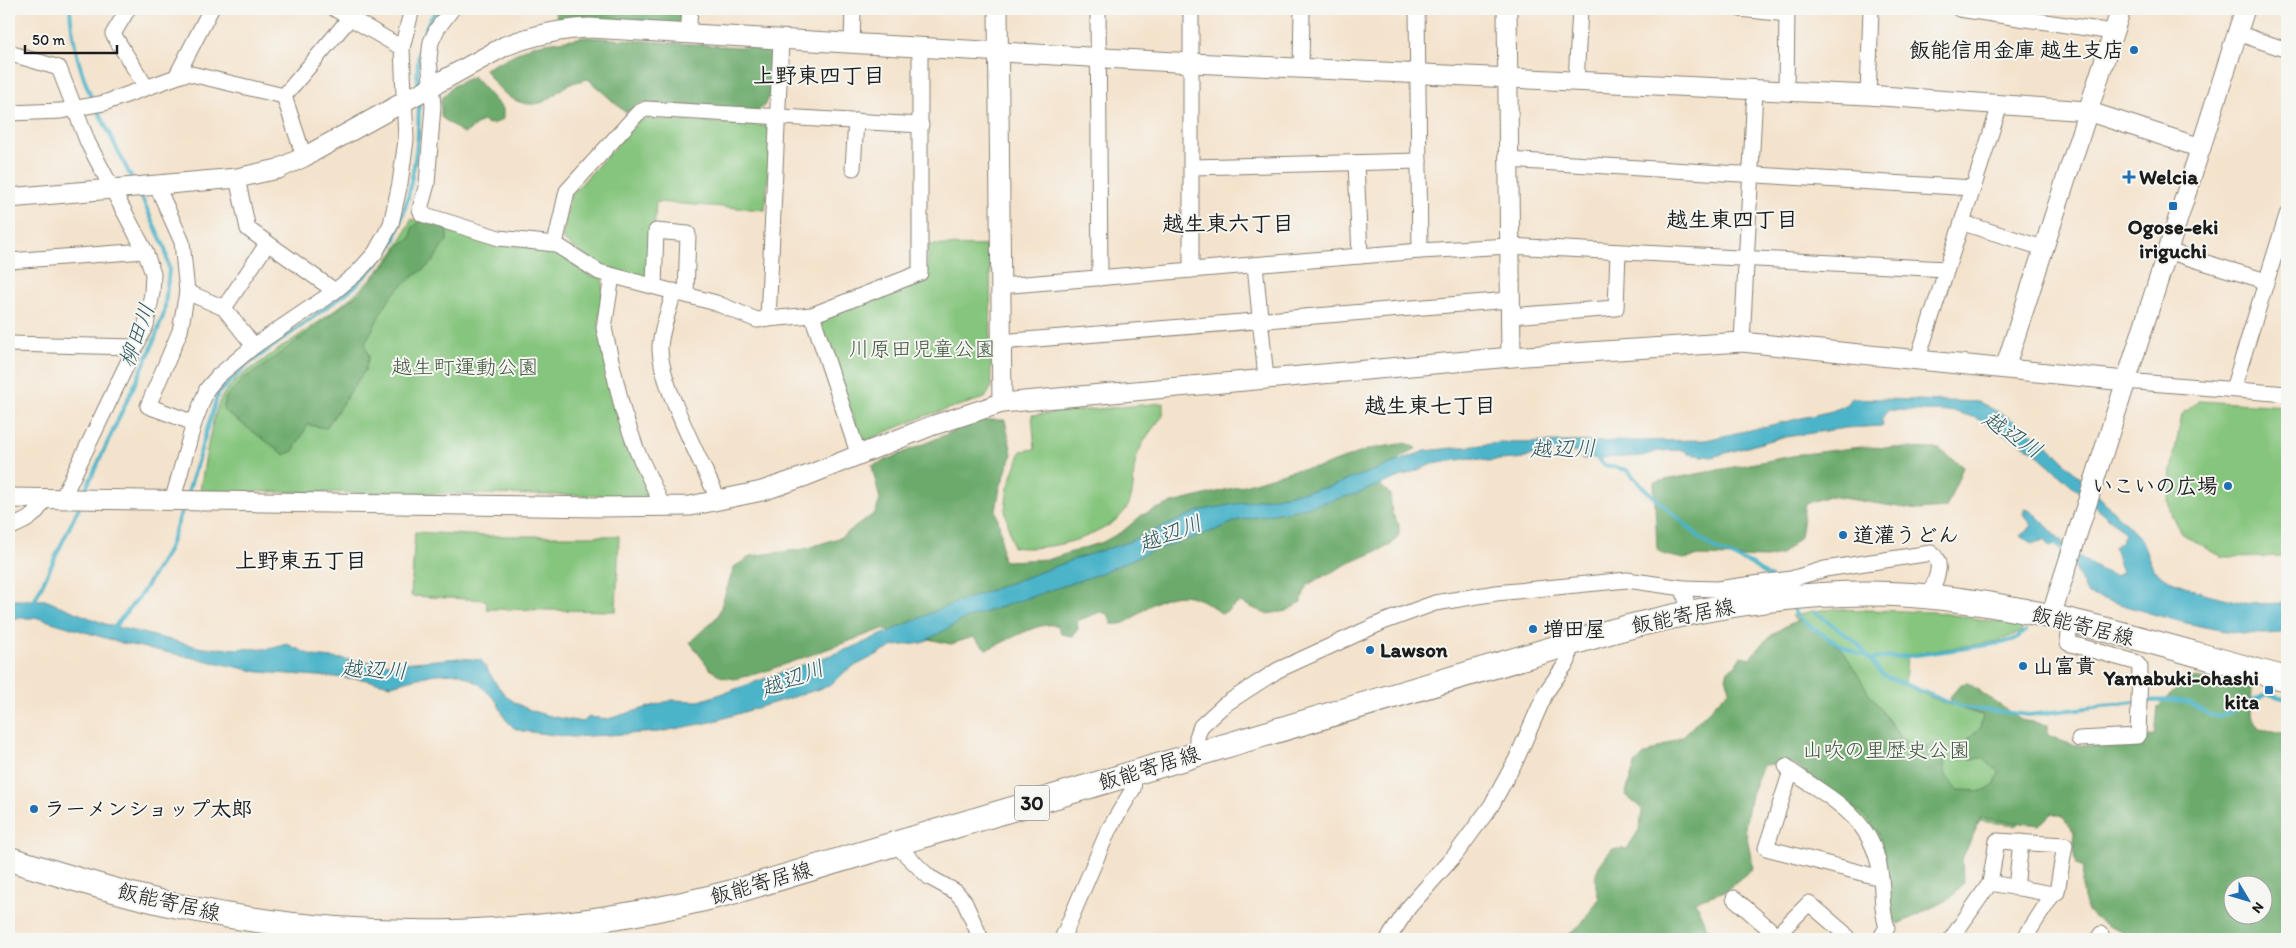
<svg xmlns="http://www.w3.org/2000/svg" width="2296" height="948" font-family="Itim,'Klee One',sans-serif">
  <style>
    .green { fill: #85c57d; stroke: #50704c }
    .forest { fill: #6caa6c; stroke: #446344; fill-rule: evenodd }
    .water { fill: #4bb4c9; stroke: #346872 }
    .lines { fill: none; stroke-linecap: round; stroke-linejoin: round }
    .stream { stroke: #4bb4c9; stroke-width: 4 }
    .minor-casing { stroke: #888074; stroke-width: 17 }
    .tertiary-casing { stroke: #888074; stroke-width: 21 }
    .primary-casing { stroke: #888074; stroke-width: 26 }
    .minor { stroke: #fff; stroke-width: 15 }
    .tertiary { stroke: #fff; stroke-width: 19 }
    .primary { stroke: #fff; stroke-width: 24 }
    .poi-dot { fill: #1f6fb2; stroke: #f6f6f2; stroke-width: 2 }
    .labels { text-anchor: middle; stroke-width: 4; stroke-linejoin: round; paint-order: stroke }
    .shield { fill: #f6f6f2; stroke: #5d5d5c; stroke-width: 1 }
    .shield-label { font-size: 20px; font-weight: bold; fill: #1c1c1c }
    .poi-label { font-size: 21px; font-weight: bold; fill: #1c1c1c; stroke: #f6f6f2; text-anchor: start }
    .park-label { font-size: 21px; fill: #41573e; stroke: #f6f6f2 }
    .street-label { font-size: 21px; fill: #1c1c1c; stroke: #f6f6f2 }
    .neighbourhood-label { font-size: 22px; font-weight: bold; fill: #1c1c1c; stroke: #f6f6f2 }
    .water-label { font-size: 22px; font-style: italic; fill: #2f5961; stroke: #f6f6f2 }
  </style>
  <rect width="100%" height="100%" fill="#f6f6f2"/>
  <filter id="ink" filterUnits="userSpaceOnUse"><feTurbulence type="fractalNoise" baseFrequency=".02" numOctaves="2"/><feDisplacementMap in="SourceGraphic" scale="10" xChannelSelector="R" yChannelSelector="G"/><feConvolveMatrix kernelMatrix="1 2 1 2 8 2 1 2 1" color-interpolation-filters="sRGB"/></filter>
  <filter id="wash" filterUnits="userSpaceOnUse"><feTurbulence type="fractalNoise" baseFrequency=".0096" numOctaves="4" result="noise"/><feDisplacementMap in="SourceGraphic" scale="20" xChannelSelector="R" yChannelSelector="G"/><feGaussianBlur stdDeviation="1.12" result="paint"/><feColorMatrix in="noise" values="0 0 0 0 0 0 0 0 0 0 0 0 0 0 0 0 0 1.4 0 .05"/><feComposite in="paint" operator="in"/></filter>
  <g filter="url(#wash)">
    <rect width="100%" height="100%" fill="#f4e3cc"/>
    <g class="green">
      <polygon points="646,119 767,126 772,130 765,210 656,202 651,276 644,278 598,266 562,239 570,196 640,120"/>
      <path d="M411,219L492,243L555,250L590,276L602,277C605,287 599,311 599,325L651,496L200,491C204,468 212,408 225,392C236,377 255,367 269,356C323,318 386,283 411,219Z"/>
      <polygon points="929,245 990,246 991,388 985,398 925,416 865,441 860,438 820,322 823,317 926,277"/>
      <polygon points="2199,401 2287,406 2287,556 2223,557 2202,546 2180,531 2172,517 2168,501 2171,471 2182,415"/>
      <path d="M1163,403V416C1149,432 1137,448 1134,469C1133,482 1134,494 1128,506C1111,537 1045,552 1013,547L1005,510L1008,488L1021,451L1035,449L1032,415Z"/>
      <polygon points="415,532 487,536 619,536 616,611 487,609 486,600 411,596"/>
      <path d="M1833,609L1935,612L2023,626L2021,632L1999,641L1907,655L1905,685C1946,706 1977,715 2022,725L2037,751L2018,825L1976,821L1925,841L1880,850L1835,792L1816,636L1791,616L1813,611Z"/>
    </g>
    <g class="forest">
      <polygon points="554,9 685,9 685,21 677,27 584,18 558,21"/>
      <path d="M585,37L769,49L775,56C773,75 776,101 757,111L641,103L626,113L588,79C582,81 575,82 569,84C560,89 553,98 543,102C518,111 496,89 485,69L533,45Z"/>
      <path d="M473,76L503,109V119C495,124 491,126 482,121L464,134L441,117V99L453,86Z"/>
      <path d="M421,221L447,229V241C439,248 437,259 429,265C401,286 390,291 375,325C372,332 367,337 365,345L369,356L365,370L326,428L308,425L293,451L285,455L223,410L226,397L243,379L261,368L361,292L390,260L401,244L411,238L412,228Z"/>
      <path d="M980,420H1005L1012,454L1000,488L996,510L1001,534L1002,558L1005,561L1050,559L1103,542L1123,531L1142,515L1169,504L1241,486L1294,470L1321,467L1370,449L1405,443L1417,448C1398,457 1389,466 1380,485L1390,494L1392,513L1399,525V535L1391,545L1345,565L1307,585L1301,602L1287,611L1266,614L1240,602L1222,614C1193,590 1172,589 1142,611C1131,619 1125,626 1111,624L1110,618L1105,613L1100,612L1077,621L1078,629L1073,636L1061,634L1058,626C1039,619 1005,644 986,649L973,637L951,644L883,629L763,672L735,679L722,677L710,669L690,642L718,616L734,567L751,556L805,549L841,537L875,513L880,500L872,466Z"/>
      <polygon points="1860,447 1939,449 1963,467 1946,508 1918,510 1829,496 1805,504 1800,537 1781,555 1766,558 1700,556 1684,559 1665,555 1657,549 1654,482 1803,454"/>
      <path d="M1800,620L1842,649L1869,693L1902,739L1920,749C1954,730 1939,760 1947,777C1950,782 1955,786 1958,790L1982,791L1994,786L1999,772L1982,758L1971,759L1968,751V739L1980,729L1983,715L1952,705L1950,697L1961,684L1968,683L2021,720L2048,725V734C2080,756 2121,742 2155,735L2158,707L2189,677L2252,688L2251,716L2259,729L2287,733V939H2123L2122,932C2085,918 2079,907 2083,868L2077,865L2073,842L2074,832L2062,816L2052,813L2039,825L1981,818L1962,859L1963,883L1951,898L1899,924L1887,914C1886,889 1888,861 1880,838C1870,813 1840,800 1820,785C1811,779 1802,771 1793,763L1763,765L1751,794L1745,827L1753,868L1725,891L1695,901L1706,926L1720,939H1562L1578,928L1599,899C1592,874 1595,869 1612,849H1627L1640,828L1642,809L1625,795L1635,764L1644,755L1683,736L1730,689L1726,678L1728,670L1735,666L1741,656L1750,658C1765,639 1777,628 1800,620ZM2234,886H2264V916H2234Z"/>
    </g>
    <path class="water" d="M1850,398L1979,402L2006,416L2047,444L2141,539L2153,569L2169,580L2203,593L2249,604L2287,603V632C2231,642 2143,611 2088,594L2074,566L2056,545L2050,547L2045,540L2033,543L2020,536L2032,526L2023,514L2025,509L2032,511C2057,536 2080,564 2115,576L2122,573L2114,547L2121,542L2125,533L2031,449L1976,418L1956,412L1888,410L1882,418V426L1845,428L1779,438L1712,457L1688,454L1684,450L1658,451L1642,456L1581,459L1586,452L1536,453L1526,458L1488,461L1470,458L1433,464L1356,494L1296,510L1239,520L1216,530L1151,551L1099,574L965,619L922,643L894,646L847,670L829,686L711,722L659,732L572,737L522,731L514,728L506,720L497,702L479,684L459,673L434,674L391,685L361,679L260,672L122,643L38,618H9V600H45L105,624L203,648L268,649L287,644L313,656L391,664L460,658L481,660C488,669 493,681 501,690C520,713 554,717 583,722L589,717L608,719L672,700L699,701L730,691L856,646L945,607L1078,558L1128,542L1202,510L1329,487L1425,451L1499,443L1706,440L1832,411L1848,404Z"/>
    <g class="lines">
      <g class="stream">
        <path d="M70,9C72,40 80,72 93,101"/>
        <path d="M418,86C416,59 419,30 438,9"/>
        <polyline points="97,109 133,181"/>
        <polyline points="1593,455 1605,465 1627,470 1642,486 1706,543 1719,551 1751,564 1771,578"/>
        <polyline points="84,493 151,349 164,313 169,270 165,248 139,192"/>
        <polyline points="187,496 218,393 246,366 353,288 376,265 394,242 408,198 414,166 418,137 419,101"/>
        <polyline points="33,604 80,505"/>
        <path d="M1791,606C1793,609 1795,613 1798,616C1807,625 1855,657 1866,655L1883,675L1960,707L2029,715L2135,702"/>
        <polyline points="1815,612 1858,644 1866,655"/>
        <polyline points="112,630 142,593 168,551 184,505"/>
        <polyline points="1870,659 1910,656 2002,643 2015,639 2026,631"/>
        <polyline points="2141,701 2175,700 2190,703 2210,715 2219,717 2268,694 2287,699"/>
      </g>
    </g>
  </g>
  <g filter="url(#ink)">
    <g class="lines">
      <defs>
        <g id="minor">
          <polyline points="128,9 113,34 146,87"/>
          <polyline points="335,9 402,48"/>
          <polyline points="452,9 437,29 431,42 429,58 433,106 427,184 420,209 422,214 499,238 555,244 599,272 716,303 757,320 812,315 920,273 920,47"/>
          <polyline points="1098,9 1100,278"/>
          <polyline points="1191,9 1191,270"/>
          <polyline points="1417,9 1420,251"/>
          <polyline points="1740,9 1787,14"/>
          <polyline points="1959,9 2113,32"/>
          <polyline points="2237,33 2287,50"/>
          <polyline points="688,35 690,9"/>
          <polyline points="852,44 853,9"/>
          <polyline points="9,53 59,68 88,143 145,251 153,274 152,293 146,325 62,499"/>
          <polyline points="1301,68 1302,9"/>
          <polyline points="177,75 211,9"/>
          <polyline points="1576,82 1580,9"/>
          <polyline points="1786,91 1787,9"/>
          <polyline points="1868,95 1871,9"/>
          <polyline points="284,96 350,18"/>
          <polyline points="284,96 304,157"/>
          <polyline points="9,113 61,111 104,103 187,73 284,96"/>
          <polyline points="1507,160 1973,188"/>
          <polyline points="1356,163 1360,256"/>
          <polyline points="1193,167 1419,161"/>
          <polyline points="853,168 856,121"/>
          <polyline points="237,178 248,229 335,291"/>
          <polyline points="157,186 182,242 187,292 180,331 148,406 194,423"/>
          <polyline points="1963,223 2043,248"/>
          <polyline points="555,244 567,191 638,113 646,109 921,125"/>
          <polyline points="2167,251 2266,281"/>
          <polyline points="9,261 145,251"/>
          <polyline points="1255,265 1266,379"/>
          <polyline points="612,276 604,328 611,360 623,411 637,451 663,507"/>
          <polyline points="654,286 656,231 688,234 686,294"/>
          <polyline points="1000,286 1420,251 1509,246 1946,269"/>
          <path d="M674,291C670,308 661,329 660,347C659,383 703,465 719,501"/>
          <polyline points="187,292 224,308 254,346"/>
          <polyline points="224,308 267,244"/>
          <polyline points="812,315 859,456"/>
          <polyline points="1510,316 1616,308 1618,252"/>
          <polyline points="768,319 781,41"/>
          <polyline points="1001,342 1509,300"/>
          <polyline points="1742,342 1755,91"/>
          <polyline points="9,344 135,347"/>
          <polyline points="1918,358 2000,105"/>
          <polyline points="2125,381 2287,394"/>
          <polyline points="2233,389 2287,215"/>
          <polyline points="172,502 194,423 207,389 218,376 254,346 335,291 358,272 375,253 391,224 400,183 406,140 402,48 412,9"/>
          <path d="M9,528C26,521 36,517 44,499"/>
          <path d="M1683,588L1717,589L1791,579L1825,569L1931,553C1946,563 1934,583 1929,597"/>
          <polyline points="2070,621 2068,643 2135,662 2140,667 2138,736 2079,739"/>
          <polyline points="1197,754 1197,737 1201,726 1224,705 1250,688 1278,670 1383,622 1435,603 1496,593 1627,580 1683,588 1689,612"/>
          <path d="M1786,766L1791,771C1834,801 1875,819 1881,878C1883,895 1881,910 1887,927L1880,939"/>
          <polyline points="1791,771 1766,848 1881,878"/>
          <polyline points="895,844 929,877 956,892 964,901 981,939"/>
          <polyline points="1990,883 1997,841 2065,845 2057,892 2053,894 2024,939"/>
          <polyline points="2016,888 2021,842"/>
          <polyline points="1734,898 1781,939"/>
          <polyline points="1777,935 1809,903 1844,933 1848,939"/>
          <polyline points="1062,939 1108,831 1133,789 1135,772"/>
          <polyline points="1388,939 1409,907 1455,855 1491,806 1516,760 1546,692 1568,661 1570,643"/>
          <polyline points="1951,939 1990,883 2053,894"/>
          <polyline points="2098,939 2101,934"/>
        </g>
        <g id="tertiary">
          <polyline points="998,9 1002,403"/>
          <polyline points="1507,9 1511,357"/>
          <path d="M9,198L237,178L278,169L304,157L505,46C534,35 559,29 590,28L1192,63L1868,95L2087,111L2201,148"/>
          <polyline points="2005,368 2121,9"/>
          <polyline points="9,498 599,507 690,506 762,491 806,476 931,426 1002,403 1511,357 1742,342 2125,381"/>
          <polyline points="2051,616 2245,9"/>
        </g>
        <path id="primary" d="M9,859C66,876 124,895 183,907C366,946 556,939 736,891L1609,632C1706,606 1810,588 1911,595C2039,604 2164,647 2287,679"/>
      </defs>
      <use href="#minor" class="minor-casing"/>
      <use href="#tertiary" class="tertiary-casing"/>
      <use href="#primary" class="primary-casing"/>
      <use href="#minor" class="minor"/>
      <use href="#tertiary" class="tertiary"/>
      <use href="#primary" class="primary"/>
    </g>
  </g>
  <g class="poi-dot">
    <circle cx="2134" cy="50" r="5"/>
    <path d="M2126.5 169.5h5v5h5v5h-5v5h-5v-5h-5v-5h5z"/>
    <rect x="2168" y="201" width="10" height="10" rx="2.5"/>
    <circle cx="2228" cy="486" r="5"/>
    <circle cx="1843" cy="535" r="5"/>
    <circle cx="1533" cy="629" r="5"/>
    <circle cx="1370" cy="650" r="5"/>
    <circle cx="2023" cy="666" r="5"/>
    <rect x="2264" y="685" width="10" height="10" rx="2.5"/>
    <circle cx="34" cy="809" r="5"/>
  </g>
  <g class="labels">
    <rect class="shield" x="1014.5" y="785.5" width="35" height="35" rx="4"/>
    <g class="shield-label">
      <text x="1032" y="810">30</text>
    </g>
    <g class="poi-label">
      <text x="2124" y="57" text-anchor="end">飯能信用金庫 越生支店</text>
      <text x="2139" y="184">Welcia</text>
      <text x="2173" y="234" text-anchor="middle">Ogose-eki<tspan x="2173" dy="24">iriguchi</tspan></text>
      <text x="2218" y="493" text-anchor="end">いこいの広場</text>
      <text x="1853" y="542">道灌うどん</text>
      <text x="1543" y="636">増田屋</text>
      <text x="1380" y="657">Lawson</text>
      <text x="2033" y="673">山富貴</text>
      <text x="2259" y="685" text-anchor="end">Yamabuki-ohashi<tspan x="2259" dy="24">kita</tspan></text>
      <text x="44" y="816">ラーメンショップ太郎</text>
    </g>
    <g class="park-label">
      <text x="922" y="356">川原田児童公園</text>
      <text x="465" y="374">越生町運動公園</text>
      <text x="1886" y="757">山吹の里歴史公園</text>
    </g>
    <g class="street-label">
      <text transform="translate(1683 616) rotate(-11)" y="7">飯能寄居線</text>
      <text transform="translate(2083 626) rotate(14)" y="7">飯能寄居線</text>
      <text transform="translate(1149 768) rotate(-17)" y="7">飯能寄居線</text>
      <text transform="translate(761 883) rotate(-16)" y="7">飯能寄居線</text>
      <text transform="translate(169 902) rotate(13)" y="7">飯能寄居線</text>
    </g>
    <g class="neighbourhood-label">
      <text x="819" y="83">上野東四丁目</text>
      <text x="1732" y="227">越生東四丁目</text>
      <text x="1228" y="231">越生東六丁目</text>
      <text x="1430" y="413">越生東七丁目</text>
      <text x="301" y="568">上野東五丁目</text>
    </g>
    <g class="water-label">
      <text transform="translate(136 335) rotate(-70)" y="8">柳田川</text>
      <text transform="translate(2013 434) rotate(34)" y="8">越辺川</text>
      <text transform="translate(1563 448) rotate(-1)" y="8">越辺川</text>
      <text transform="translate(1170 533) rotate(-21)" y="8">越辺川</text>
      <text transform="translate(374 669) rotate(2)" y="8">越辺川</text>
      <text transform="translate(792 678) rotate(-21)" y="8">越辺川</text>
    </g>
  </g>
  <rect width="2296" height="948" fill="none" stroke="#f6f6f2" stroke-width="30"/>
  <g transform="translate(2248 900) rotate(128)"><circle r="24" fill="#f6f6f2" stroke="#9f9f9c"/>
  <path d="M0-4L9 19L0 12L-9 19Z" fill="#1f6fb2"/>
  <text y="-8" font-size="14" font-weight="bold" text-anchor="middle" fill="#1c1c1c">N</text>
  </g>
  <path d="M25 45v8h92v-8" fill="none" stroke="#1c1c1c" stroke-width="2.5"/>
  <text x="32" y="45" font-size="15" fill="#1c1c1c" stroke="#f6f6f2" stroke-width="4" paint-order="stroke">50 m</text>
</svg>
